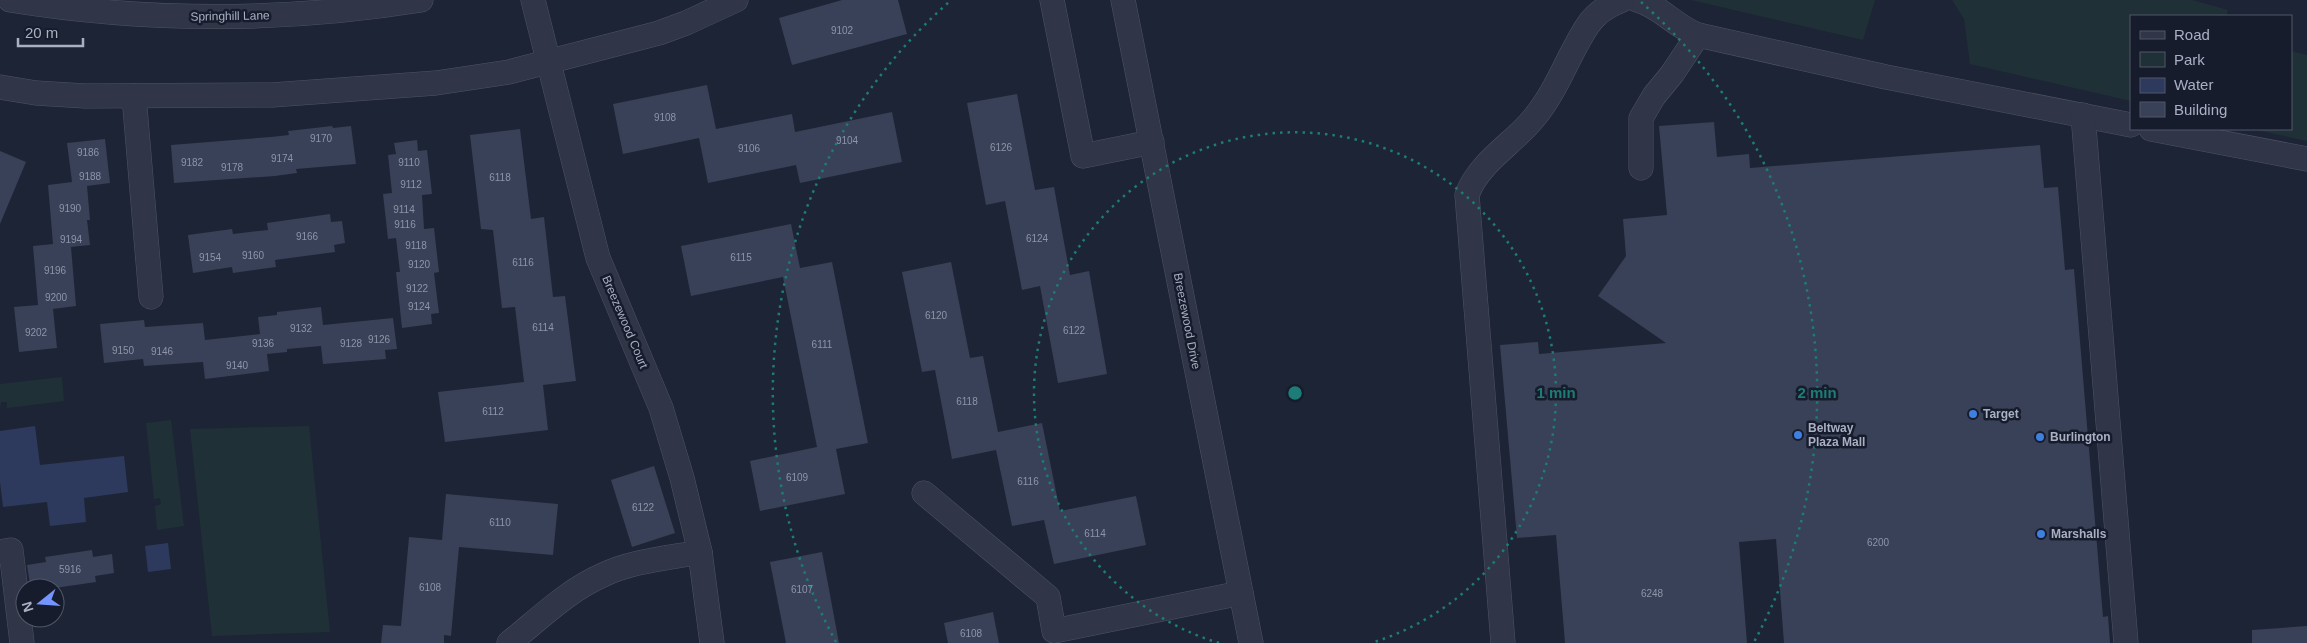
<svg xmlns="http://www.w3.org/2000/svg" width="2307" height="643" font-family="Arial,sans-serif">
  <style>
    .green { fill: #1f3137 }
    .water { fill: #2d3a5d }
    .building { fill: #384157 }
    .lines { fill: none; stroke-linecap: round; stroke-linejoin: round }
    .minor-casing { stroke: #4e5365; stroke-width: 25 }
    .minor { stroke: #303647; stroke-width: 24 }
    .ring { fill: none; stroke: #1e7c77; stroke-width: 2.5; stroke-dasharray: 2.5 5 }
    .shop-dot { fill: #3f7fe0; stroke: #161c2b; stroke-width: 2 }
    .labels { text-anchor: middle; stroke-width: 5; stroke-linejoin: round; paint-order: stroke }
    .number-label { font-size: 10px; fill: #8e94a9 }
    .street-label { font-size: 12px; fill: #aab0c4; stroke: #161c2b }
    .poi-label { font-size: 12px; font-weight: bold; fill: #aab0c4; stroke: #161c2b; text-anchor: start }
    .centre { fill: #1e7c77; stroke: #161c2b; stroke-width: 2.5 }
    .ring-label { font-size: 15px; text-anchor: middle; font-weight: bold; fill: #1e7c77; stroke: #161c2b; stroke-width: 5; stroke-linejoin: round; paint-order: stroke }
  </style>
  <rect width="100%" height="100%" fill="#1d2436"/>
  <g class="green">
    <polygon points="1691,0 1875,0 1863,40"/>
    <polygon points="1952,0 2192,0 2228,10 2226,16 2131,16 2131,101 1970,64 1964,19"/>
    <polygon points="2291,51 2307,55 2307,141 2252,129 2291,129"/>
    <polygon points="62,377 64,401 7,408 7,402 1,402 0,409 0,384"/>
    <polygon points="171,420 184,526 157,530 155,506 161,504 160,498 154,499 146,423"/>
    <polygon points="309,426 330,632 212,636 190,429"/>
  </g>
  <g class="water">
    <polygon points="35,426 40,465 124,456 128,492 84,498 86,522 50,526 47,502 3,507 0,482 0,431"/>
    <polygon points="168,543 171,569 148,572 145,546"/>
  </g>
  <g class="building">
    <polygon points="842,0 898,0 907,34 792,65 779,18"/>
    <polygon points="707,85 716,129 792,114 795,132 892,112 902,162 800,183 796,165 708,183 699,138 623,154 613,104"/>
    <polygon points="1017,94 1035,190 1054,187 1070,275 1089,271 1107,374 1058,383 1040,286 1022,290 1005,201 986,205 967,103"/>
    <polygon points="1714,122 1717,157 1749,154 1750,168 2040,145 2044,188 2058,187 2065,270 2074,269 2103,617 2108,616 2110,643 1784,643 1776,539 1739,542 1747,643 1565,643 1556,535 1517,538 1500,345 1538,342 1539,354 1666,343 1598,296 1626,256 1623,219 1667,215 1659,126"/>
    <polygon points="332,126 333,128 351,126 356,164 296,169 297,173 275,176 174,183 171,145 271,137 289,135 288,131"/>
    <polygon points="520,129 531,219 544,217 553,297 565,296 576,381 543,385 548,430 445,442 438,392 524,382 515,307 502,308 493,230 481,229 470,135"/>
    <polygon points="105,139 110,183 87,186 90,220 87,220 90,245 71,247 76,306 53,309 57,348 19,352 14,307 38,305 33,246 53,244 48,185 72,182 67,143"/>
    <polygon points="417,140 418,151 427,150 432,194 422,195 424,229 434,228 439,272 434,273 439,313 431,314 432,324 402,328 396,272 400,272 396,238 388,239 383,194 392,193 388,155 396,154 394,143"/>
    <polygon points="0,151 26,162 0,224"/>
    <polygon points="330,214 331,222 342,221 345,243 334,245 335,252 275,260 276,267 233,273 232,267 193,273 188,235 232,229 233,234 268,230 267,223"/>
    <polygon points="791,224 800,268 832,262 868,443 836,449 845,494 760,511 750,461 817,447 783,277 691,296 681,246"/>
    <polygon points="951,262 970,358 983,356 998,432 1042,423 1060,511 1136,496 1146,545 1054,564 1044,520 1012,526 996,450 952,459 935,370 922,372 902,272"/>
    <polygon points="321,307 323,325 393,318 397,349 385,350 386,359 323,364 321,346 287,349 287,352 267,354 269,371 205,379 203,362 144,366 143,359 104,363 100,324 144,320 145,327 203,323 205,340 260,334 258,317 277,315 277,312"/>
    <polygon points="654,466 675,533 632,547 611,480"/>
    <polygon points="446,494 558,504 553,555 459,547 451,636 444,635 444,643 381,643 383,625 401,626 409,537 442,540"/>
    <polygon points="92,550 93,557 112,554 114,573 95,576 96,582 55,588 48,588 48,582 30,584 27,565 46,562 45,557"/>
    <polygon points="822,552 839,643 786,643 770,562"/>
    <polygon points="993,612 999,643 948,643 944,623"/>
    <polygon points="2307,626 2307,643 2252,643 2252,630"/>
  </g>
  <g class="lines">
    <defs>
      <g id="minor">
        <path d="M10,0C146,22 285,22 421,0"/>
        <polyline points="533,0 598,258 661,408 682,478 700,552 712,643"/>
        <polyline points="1052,0 1083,156 1152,142"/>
        <polyline points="1123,0 1251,643"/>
        <path d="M1637,0C1660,6 1676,27 1698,35L1886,77L2131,125"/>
        <polyline points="0,87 36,93 85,96 272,95 436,83 509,72 659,33 686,23 736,0"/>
        <polyline points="134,96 151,297"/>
        <polyline points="2083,115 2126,643"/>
        <polyline points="2151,129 2307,159"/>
        <polyline points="1641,168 1641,118 1654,96 1672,74 1698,35"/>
        <polyline points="924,493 1048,597 1054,631 1241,593"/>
        <polyline points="0,552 11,550 22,643"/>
        <path d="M509,643C538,620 568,590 603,575C632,561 668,558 700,552"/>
        <path d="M1503,643L1467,195C1478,163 1513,144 1534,118C1558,89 1568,55 1588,25C1596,13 1609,5 1622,0"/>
      </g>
    </defs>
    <use href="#minor" class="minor-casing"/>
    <use href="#minor" class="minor"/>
  </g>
  <g class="ring">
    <path d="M1219 643A261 261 0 1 1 1371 643"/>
    <path d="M836 642A522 522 0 0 1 949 2M1641 2A522 522 0 0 1 1754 642"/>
  </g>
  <g class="shop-dot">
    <circle cx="1973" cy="414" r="5"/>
    <circle cx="1798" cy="435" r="5"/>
    <circle cx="2040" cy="437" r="5"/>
    <circle cx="2041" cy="534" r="5"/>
  </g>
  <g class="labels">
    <g class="number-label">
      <text x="842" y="34">9102</text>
      <text x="665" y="121">9108</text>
      <text x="321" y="142">9170</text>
      <text x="847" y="144">9104</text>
      <text x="1001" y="151">6126</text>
      <text x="749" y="152">9106</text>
      <text x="88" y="156">9186</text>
      <text x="282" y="162">9174</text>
      <text x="192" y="166">9182</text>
      <text x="409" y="166">9110</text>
      <text x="232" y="171">9178</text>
      <text x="90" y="180">9188</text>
      <text x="500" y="181">6118</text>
      <text x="411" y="188">9112</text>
      <text x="70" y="212">9190</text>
      <text x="404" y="213">9114</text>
      <text x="405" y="228">9116</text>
      <text x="307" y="240">9166</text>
      <text x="1037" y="242">6124</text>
      <text x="71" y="243">9194</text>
      <text x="416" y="249">9118</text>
      <text x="253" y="259">9160</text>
      <text x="210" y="261">9154</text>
      <text x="741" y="261">6115</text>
      <text x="523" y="266">6116</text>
      <text x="419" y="268">9120</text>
      <text x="55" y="274">9196</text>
      <text x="417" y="292">9122</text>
      <text x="56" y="301">9200</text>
      <text x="419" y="310">9124</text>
      <text x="936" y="319">6120</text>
      <text x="543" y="331">6114</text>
      <text x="301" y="332">9132</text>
      <text x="1074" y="334">6122</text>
      <text x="36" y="336">9202</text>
      <text x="379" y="343">9126</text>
      <text x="263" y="347">9136</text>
      <text x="351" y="347">9128</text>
      <text x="822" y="348">6111</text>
      <text x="123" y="354">9150</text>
      <text x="162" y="355">9146</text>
      <text x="237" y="369">9140</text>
      <text x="967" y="405">6118</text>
      <text x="493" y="415">6112</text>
      <text x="797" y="481">6109</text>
      <text x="1028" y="485">6116</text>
      <text x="643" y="511">6122</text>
      <text x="500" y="526">6110</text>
      <text x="1095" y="537">6114</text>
      <text x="1878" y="546">6200</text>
      <text x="70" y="573">5916</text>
      <text x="430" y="591">6108</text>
      <text x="802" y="593">6107</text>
      <text x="1652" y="597">6248</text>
      <text x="971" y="637">6108</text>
    </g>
    <g class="street-label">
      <text transform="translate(230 16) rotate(-1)" y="4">Springhill Lane</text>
      <text transform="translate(1187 321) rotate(79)" y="4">Breezewood Drive</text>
      <text transform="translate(625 322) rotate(67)" y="4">Breezewood Court</text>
    </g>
    <g class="poi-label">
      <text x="1983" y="418">Target</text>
      <text x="1808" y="432">Beltway<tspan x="1808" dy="14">Plaza Mall</tspan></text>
      <text x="2050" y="441">Burlington</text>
      <text x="2051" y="538">Marshalls</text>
    </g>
  </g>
  <circle cx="1295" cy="393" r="8" class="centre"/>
  <g class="ring-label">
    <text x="1556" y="398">1 min</text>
    <text x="1817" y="398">2 min</text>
  </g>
  <rect x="2130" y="15" width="162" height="115" fill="#161c2b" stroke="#515768"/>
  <rect x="2140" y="31" width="25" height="8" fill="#303647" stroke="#515768"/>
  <text x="2174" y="40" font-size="15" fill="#aab0c4">Road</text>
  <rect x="2140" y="52" width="25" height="15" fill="#1f3137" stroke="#515768"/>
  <text x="2174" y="65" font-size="15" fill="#aab0c4">Park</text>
  <rect x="2140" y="78" width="25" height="15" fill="#2d3a5d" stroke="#515768"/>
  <text x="2174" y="90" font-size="15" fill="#aab0c4">Water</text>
  <rect x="2140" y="102" width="25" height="15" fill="#384157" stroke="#515768"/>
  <text x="2174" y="115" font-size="15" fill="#aab0c4">Building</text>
  <g transform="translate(40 603) rotate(253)"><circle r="24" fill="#161c2b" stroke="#515768"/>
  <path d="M0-4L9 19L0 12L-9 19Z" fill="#7494ff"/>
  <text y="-8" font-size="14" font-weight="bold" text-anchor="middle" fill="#aab0c4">N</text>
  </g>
  <path d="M18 38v8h65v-8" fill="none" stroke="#aab0c4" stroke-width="2.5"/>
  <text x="25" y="38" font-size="15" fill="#aab0c4" stroke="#161c2b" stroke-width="4" paint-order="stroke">20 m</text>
</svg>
